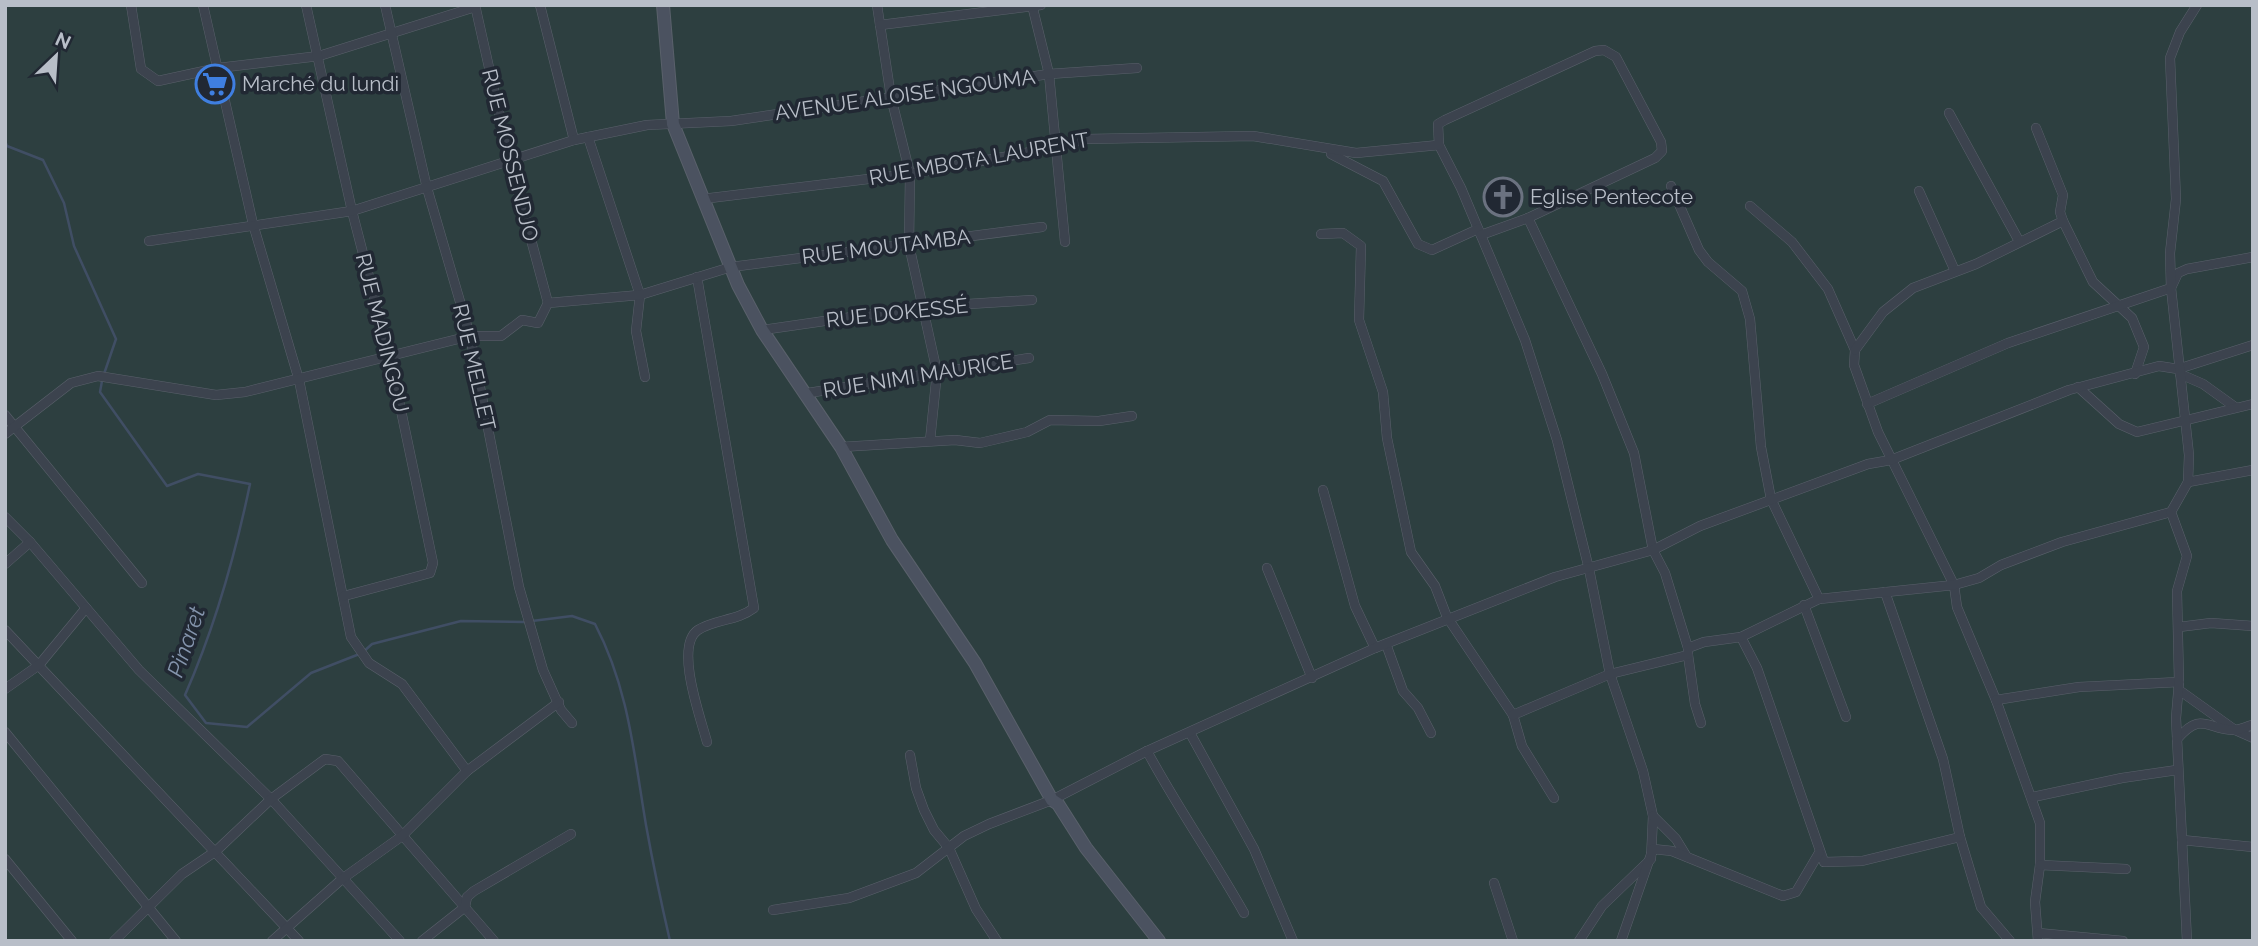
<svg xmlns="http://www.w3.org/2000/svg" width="2258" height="946" font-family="Raleway,sans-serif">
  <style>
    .green { fill: #2d3f40 }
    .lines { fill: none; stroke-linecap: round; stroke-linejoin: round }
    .stream { stroke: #404e64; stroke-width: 2.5 }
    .minor-casing { stroke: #5a616b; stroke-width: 10 }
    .secondary-casing { stroke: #5a616b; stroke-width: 14 }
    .minor { stroke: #3c434e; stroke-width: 9 }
    .secondary { stroke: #4b5260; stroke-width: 12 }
    .labels { text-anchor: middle; stroke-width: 7; stroke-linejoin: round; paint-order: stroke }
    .poi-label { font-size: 21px; fill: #b8bec8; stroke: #212833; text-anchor: start }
    .street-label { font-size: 21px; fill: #b8bec8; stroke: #212833 }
    .water-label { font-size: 23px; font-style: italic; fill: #8494ac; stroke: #212833 }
  </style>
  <rect width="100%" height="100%" fill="#28313d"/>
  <rect class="green" x="5" y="5" width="2248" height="936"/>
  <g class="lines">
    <g class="stream">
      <polyline points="5,141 7,146 43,160 64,203 74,246 116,339 104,374"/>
      <path d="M102,381L100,392L167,486L198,474L250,484C235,556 215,627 185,695L206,723L247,727L311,673L362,653L372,644L461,621L525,622"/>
      <path d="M532,621L572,616L595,624C629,689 634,755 646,825C653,864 661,902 670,941"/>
    </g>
    <defs>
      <g id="minor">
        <polyline points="131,5 141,69 158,81 218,68 319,56 475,7"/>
        <polyline points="203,5 253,224 299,380 351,637 369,663 402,684 467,771"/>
        <polyline points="306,5 352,211 390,358 433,563 430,573 344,596"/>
        <polyline points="385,5 427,188 470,336 519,587 543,670 561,710 572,723"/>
        <polyline points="475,5 510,161 548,303"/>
        <polyline points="540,5 574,140"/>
        <polyline points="877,5 891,97 910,174 909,245 937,372 930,441"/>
        <polyline points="1032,5 1049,74 1065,242"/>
        <polyline points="880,25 1041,5"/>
        <polyline points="1949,113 2019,241"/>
        <polyline points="2036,128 2063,195 2060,212 2063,221"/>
        <polyline points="588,137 640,295 636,331 645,377"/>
        <polyline points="1439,145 1461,188 1525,340 1557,440 1589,569 1610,674 1643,771 1653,816 1651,859 1602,906 1579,941"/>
        <polyline points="1331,154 1383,181 1418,244 1432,250 1478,229"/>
        <polyline points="1671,186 1699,250 1708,262 1742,291 1750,319 1761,447 1771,499 1819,599"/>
        <polyline points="1919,191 1955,271"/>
        <polyline points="702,199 910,174 1058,147 1085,139 1253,136 1356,153 1439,145 1438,124 1445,120 1595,51 1604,50 1616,57 1661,142 1662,151 1655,158 1528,218 1481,235"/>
        <polyline points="1750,206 1792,242 1828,289 1855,350 1854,365 1878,432 1954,585 1957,607 1996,700 2040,823 2040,865 2035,902 2038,941"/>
        <polyline points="1528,218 1602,374 1634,453 1653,550 1665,573 1688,648"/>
        <polyline points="1321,234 1343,233 1361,246 1359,320 1383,392 1387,438 1411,552 1435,586 1447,617 1513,715 1522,746 1554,798"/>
        <polyline points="149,241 352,211 574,140 647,125 731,121 1049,74 1137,68"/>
        <path d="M697,277L754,608C737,621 715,619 698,630C674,646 701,719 707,742"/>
        <polyline points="762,330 921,307 1032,300"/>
        <polyline points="1855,350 1883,312 1913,288 1976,264 2063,221 2093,282 2132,318 2144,347 2135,374"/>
        <polyline points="2180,374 2203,384 2235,407"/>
        <polyline points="2078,387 2119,424 2137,432 2253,404"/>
        <polyline points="808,393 1029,358"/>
        <polyline points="1867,404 2008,343 2171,288 2178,273 2187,269 2253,257"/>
        <polyline points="5,415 142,583"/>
        <polyline points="5,434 71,383 98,376 216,395 245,392 470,336 501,336 522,320 538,323 548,303 640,295 731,267 1042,227"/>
        <polyline points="841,447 955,440 980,443 1027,432 1050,420 1099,421 1132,416"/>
        <polyline points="2188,482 2253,470"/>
        <polyline points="1323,490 1355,606 1375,648"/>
        <polyline points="5,517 30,542 139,670 271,799 400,941"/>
        <polyline points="5,564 30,542"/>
        <polyline points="1267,568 1312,678"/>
        <polyline points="1885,592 1943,759 1960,837 1981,907 2010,941"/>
        <polyline points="1804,605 1846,717"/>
        <polyline points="2179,627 2211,623 2253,626"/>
        <polyline points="5,630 299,941"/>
        <polyline points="1741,637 1757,668 1824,862 1862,861 1960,837"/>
        <polyline points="1386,644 1403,691 1418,708 1431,733"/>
        <polyline points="1688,655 1695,704 1701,723"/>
        <polyline points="5,689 39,665 86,608"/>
        <polyline points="2179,690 2235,730 2253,738"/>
        <polyline points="1996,700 2079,687 2179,682"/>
        <polyline points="1513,715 1610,674 1688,655 1688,648 1704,642 1741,637 1819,599 1954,585 1979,578 2001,565 2062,542 2171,512"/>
        <polyline points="5,732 176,941"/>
        <polyline points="1190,733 1254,849 1293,941"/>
        <path d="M2177,739C2202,710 2207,730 2235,730C2241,729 2248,726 2253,725"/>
        <path d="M1147,751C1177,807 1213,858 1244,913"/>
        <polyline points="910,755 916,788 924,810 934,830 949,848 976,909 997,941"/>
        <polyline points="2033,797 2122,778 2177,770"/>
        <polyline points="1653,816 1676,839 1687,857"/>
        <polyline points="2182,840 2253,847"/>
        <polyline points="5,859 72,941"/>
        <polyline points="2040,865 2126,869"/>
        <polyline points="1494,883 1513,941"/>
        <polyline points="773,910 849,898 916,873 964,836 989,824 1052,800 1147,751 1375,648 1555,577 1653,550 1700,526 1868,464 1891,460 2069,390 2159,366 2178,369 2253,345"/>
        <polyline points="2038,933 2123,941"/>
        <polyline points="114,941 182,874 216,851 271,799 325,759 338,761 494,941"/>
        <polyline points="272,941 342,879 402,836 467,771 559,702"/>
        <polyline points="422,941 465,907 467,897 474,891 571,834"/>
        <polyline points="1621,941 1653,849 1672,851 1783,896 1796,892 1819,853"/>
        <polyline points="2187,941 2176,718 2179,682 2177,591 2187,556 2171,512 2188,482 2189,455 2171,288 2170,253 2176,199 2170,58 2180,32 2197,5"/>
      </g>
      <polyline id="secondary" points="663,5 673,124 738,285 762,330 841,447 892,540 975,663 1052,800 1058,804 1086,848 1159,941"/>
    </defs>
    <use href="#minor" class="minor-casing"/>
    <use href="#secondary" class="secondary-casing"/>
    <use href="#minor" class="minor"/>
    <use href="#secondary" class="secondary"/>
  </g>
  <defs>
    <symbol id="supermarket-ring" viewBox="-11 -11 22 22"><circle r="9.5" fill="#212833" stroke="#3f7fe0" stroke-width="1.5"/><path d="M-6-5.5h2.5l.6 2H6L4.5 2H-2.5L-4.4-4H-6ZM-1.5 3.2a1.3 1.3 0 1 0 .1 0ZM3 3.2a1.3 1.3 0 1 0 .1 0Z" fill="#3f7fe0"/></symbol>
    <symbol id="church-ring" viewBox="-11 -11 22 22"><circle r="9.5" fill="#212833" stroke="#6b7280" stroke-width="1.5"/><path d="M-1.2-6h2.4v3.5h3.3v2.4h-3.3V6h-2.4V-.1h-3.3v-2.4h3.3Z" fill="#6b7280"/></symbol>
  </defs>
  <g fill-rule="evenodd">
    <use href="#supermarket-ring" x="193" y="62" width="44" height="44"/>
    <use href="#church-ring" x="1481" y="175" width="44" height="44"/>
  </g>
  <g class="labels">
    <g class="poi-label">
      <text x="242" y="91">Marché du lundi</text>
      <text x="1530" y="204">Eglise Pentecote</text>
    </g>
    <g class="street-label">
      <text transform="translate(905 95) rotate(-8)" y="7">AVENUE ALOISE NGOUMA</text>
      <text transform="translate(510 155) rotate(76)" y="7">RUE MOSSENDJO</text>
      <text transform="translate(979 159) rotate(-10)" y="7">RUE MBOTA LAURENT</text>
      <text transform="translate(886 247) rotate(-7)" y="7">RUE MOUTAMBA</text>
      <text transform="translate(897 313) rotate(-6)" y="7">RUE DOKESSÉ</text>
      <text transform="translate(382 333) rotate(76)" y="7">RUE MADINGOU</text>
      <text transform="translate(474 367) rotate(77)" y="7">RUE MELLET</text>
      <text transform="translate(918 376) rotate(-9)" y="7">RUE NIMI MAURICE</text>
    </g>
    <g class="water-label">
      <text transform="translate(186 642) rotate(-71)" y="8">Pinaret</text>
    </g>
  </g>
  <rect width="2258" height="946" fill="none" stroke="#b8bec8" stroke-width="14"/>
  <g transform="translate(56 56) rotate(25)" stroke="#212833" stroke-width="5" paint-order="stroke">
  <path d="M0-5L12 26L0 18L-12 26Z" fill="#b8bec8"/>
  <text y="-10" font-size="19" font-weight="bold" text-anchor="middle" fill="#b8bec8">N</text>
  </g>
</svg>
